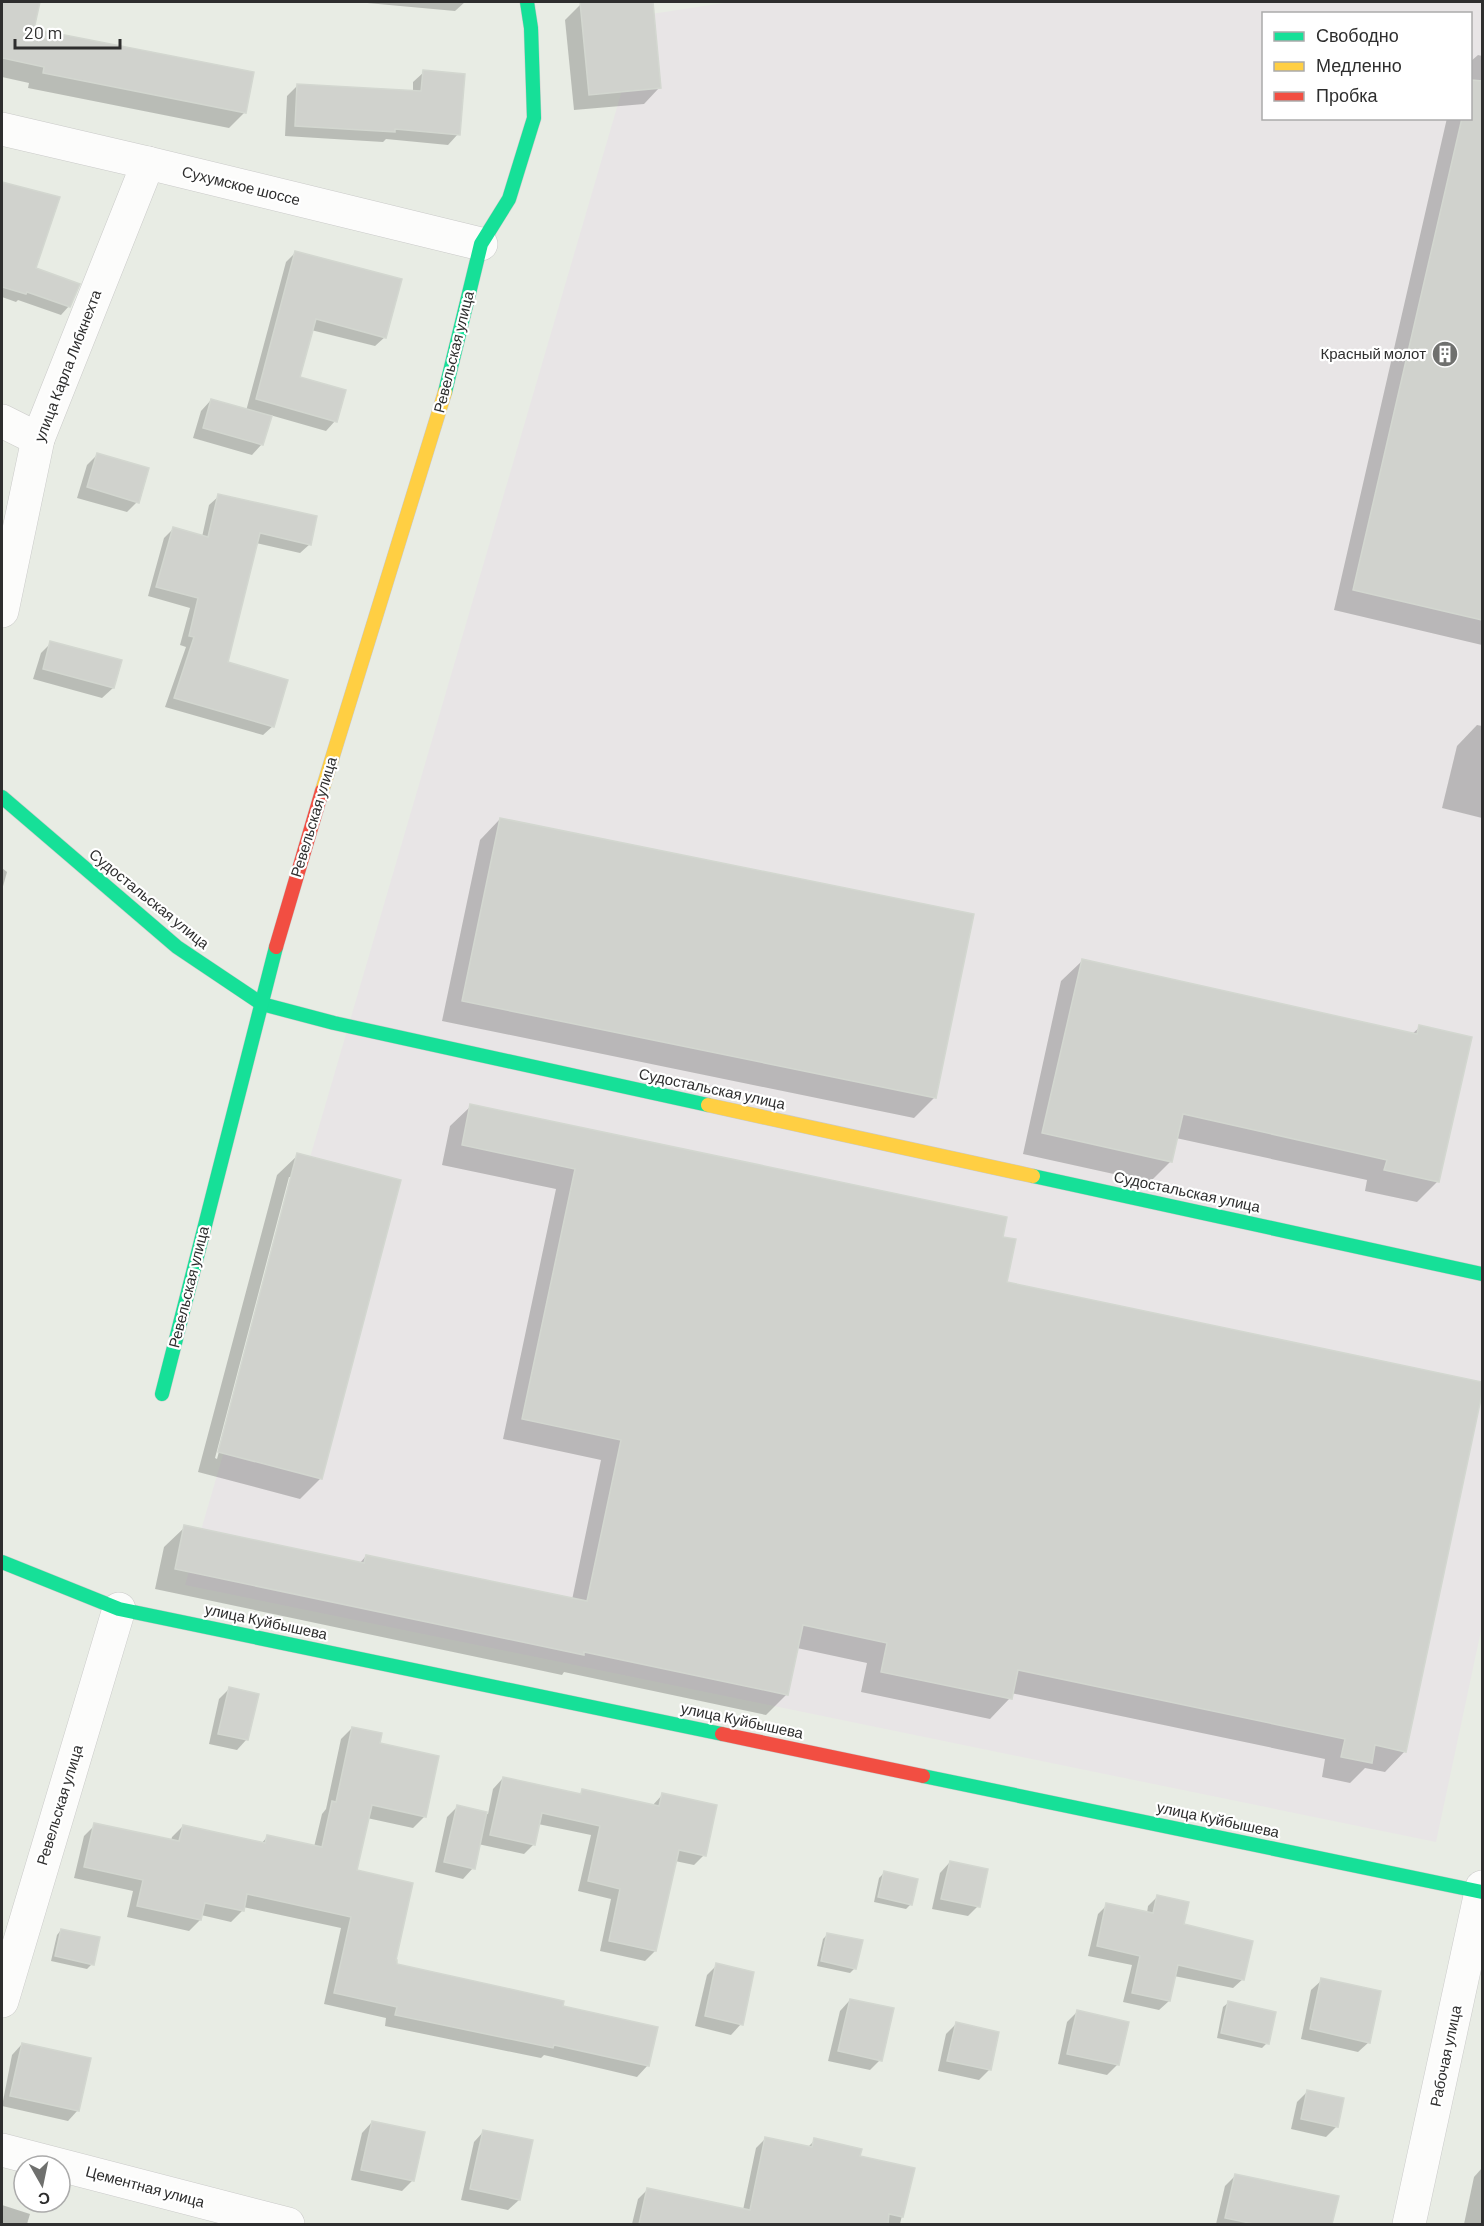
<svg xmlns="http://www.w3.org/2000/svg" width="1484" height="2226" font-family="Barlow,sans-serif">
  <style>
    .industrial { fill: #e8e5e6; fill-rule: evenodd }
    .shadow { fill: #0003; fill-rule: evenodd }
    .building { fill: #d0d2cd; stroke: #d3d7d0; stroke-width: 1.5 }
    .lines { fill: none; stroke-linecap: round; stroke-linejoin: round }
    .street-casing { stroke: #cacac9; stroke-width: 34 }
    .fast-casing { stroke: #cacac9; stroke-width: 15 }
    .slow-casing { stroke: #cacac9; stroke-width: 15 }
    .jam-casing { stroke: #cacac9; stroke-width: 15 }
    .street { stroke: #fcfcfb; stroke-width: 33 }
    .fast { stroke: #16e098; stroke-width: 14 }
    .slow { stroke: #ffcf43; stroke-width: 14 }
    .jam { stroke: #f24e42; stroke-width: 14 }
    .labels { text-anchor: middle; stroke-width: 4.5; stroke-linejoin: round; paint-order: stroke }
    .street-label { font-size: 15px; fill: #2e2e2e; stroke: #fff }
    .poi-label { font-size: 15px; fill: #2e2e2e; stroke: #fff; text-anchor: end }
  </style>
  <rect width="100%" height="100%" fill="#e8ece4"/>
  <path class="industrial" d="M731,2H1482V1626L1436,1842L185,1585L644,15ZM1264,14H1470V118H1264Z"/>
  <g class="shadow">
    <polygon points="2,2 38,2 32,30 245,112 229,128 28,88 29,83 2,77"/>
    <polygon points="356,2 465,2 455,11"/>
    <polygon points="604,2 651,2 659,88 644,104 574,110 565,20 581,4"/>
    <polygon points="1478,55 1482,56 1482,645 1334,610 1447,118 1470,118 1470,62"/>
    <polygon points="424,72 458,134 448,145 386,139 383,142 285,136 287,96 297,86 413,92 413,82"/>
    <polygon points="2,184 58,199 35,269 69,306 61,315 18,300 16,302 2,297"/>
    <polygon points="296,252 385,337 375,346 311,330 298,378 335,421 326,431 270,415 262,444 252,455 193,438 201,411 211,400 246,411 286,262"/>
    <polygon points="97,455 137,502 127,512 77,498 87,465"/>
    <polygon points="219,496 310,544 300,553 256,543 226,663 273,726 263,735 165,707 186,647 180,645 190,608 148,596 164,538 173,529 202,537 209,505"/>
    <polygon points="51,643 120,661 113,688 102,698 33,679 41,653"/>
    <polygon points="1477,725 1482,726 1482,818 1442,808 1457,746"/>
    <polygon points="500,819 935,1097 914,1118 442,1021 480,840"/>
    <polygon points="2,868 7,872 2,890"/>
    <polygon points="1082,961 1412,1034 1420,1027 1438,1181 1417,1202 1365,1191 1367,1180 1176,1138 1171,1161 1150,1182 1023,1154 1061,981"/>
    <polygon points="471,1106 1001,1238 1005,1284 1482,1384 1405,1751 1385,1772 1365,1768 1350,1783 1322,1777 1325,1759 1011,1693 1010,1698 990,1719 861,1692 867,1663 797,1648 787,1694 766,1715 564,1672 562,1675 155,1589 164,1547 185,1527 359,1564 366,1556 572,1600 601,1460 503,1439 556,1189 442,1165 450,1126"/>
    <path d="M298,1155L321,1478L300,1499L198,1472L277,1175ZM289,1177H293L217,1459L215,1458Z"/>
    <polygon points="229,1689 247,1739 237,1750 209,1744 219,1699"/>
    <polygon points="352,1728 378,1744 424,1817 413,1828 367,1818 355,1872 395,1965 561,2007 648,2065 637,2077 544,2055 541,2058 385,2026 386,2018 324,2004 341,1928 243,1907 242,1911 231,1922 201,1915 200,1920 189,1931 127,1917 133,1891 74,1878 84,1836 95,1825 171,1841 172,1837 183,1826 261,1844 267,1837 314,1847 322,1814 326,1809 341,1739"/>
    <polygon points="503,1778 578,1795 583,1791 652,1806 663,1794 704,1855 694,1865 675,1861 655,1951 645,1961 600,1951 611,1899 578,1891 591,1835 538,1824 534,1844 524,1854 478,1844 473,1868 463,1879 435,1872 447,1817 457,1807 488,1814 493,1789"/>
    <polygon points="950,1862 978,1906 968,1916 932,1909 940,1873"/>
    <polygon points="884,1873 911,1904 906,1909 874,1902 879,1878"/>
    <polygon points="1158,1896 1183,1925 1243,1979 1233,1988 1174,1976 1169,2001 1159,2010 1123,2002 1132,1965 1088,1956 1098,1914 1107,1905 1147,1913 1148,1906"/>
    <polygon points="61,1930 92,1964 87,1969 51,1961 57,1935"/>
    <polygon points="828,1934 855,1968 850,1973 817,1966 823,1939"/>
    <polygon points="717,1965 741,2024 731,2035 695,2026 707,1975"/>
    <polygon points="1322,1980 1369,2042 1358,2052 1301,2039 1311,1990"/>
    <polygon points="850,2000 880,2060 870,2070 828,2061 840,2011"/>
    <polygon points="1228,2003 1267,2043 1262,2048 1217,2038 1223,2007"/>
    <polygon points="1077,2012 1118,2064 1107,2075 1058,2064 1067,2022"/>
    <polygon points="956,2024 997,2033 989,2070 979,2080 938,2071 946,2034"/>
    <polygon points="22,2044 78,2110 68,2121 2,2106 12,2055"/>
    <polygon points="1308,2091 1342,2099 1336,2127 1326,2137 1291,2129 1297,2102"/>
    <polygon points="372,2122 413,2180 402,2191 351,2180 362,2133"/>
    <polygon points="484,2131 519,2200 508,2210 461,2200 474,2142"/>
    <polygon points="766,2138 808,2147 815,2140 858,2157 913,2169 900,2224 853,2224 858,2202 802,2190 795,2224 632,2224 638,2199 648,2189 743,2210 756,2148"/>
    <polygon points="1482,2168 1482,2224 1464,2224 1474,2177"/>
    <polygon points="1235,2176 1337,2197 1331,2224 1216,2224 1225,2186"/>
    <polygon points="2,2205 30,2214 27,2224 2,2224"/>
  </g>
  <g class="building">
    <polygon points="2,2 40,2 34,29 254,72 246,113 43,73 44,67 2,58"/>
    <polygon points="580,2 653,2 661,88 589,95"/>
    <polygon points="423,70 465,74 460,135 395,129 395,132 295,126 297,84 421,91"/>
    <polygon points="1471,80 1482,81 1482,620 1353,590 1462,118 1470,118"/>
    <polygon points="2,182 60,197 36,268 80,284 70,307 27,292 26,294 2,287"/>
    <polygon points="295,251 402,279 386,338 316,319 300,377 346,390 337,422 256,399"/>
    <polygon points="211,399 272,416 263,445 203,428"/>
    <polygon points="97,453 149,468 139,503 87,487"/>
    <polygon points="218,494 317,516 311,545 260,533 228,662 288,680 274,727 174,698 194,637 189,636 198,598 156,587 173,527 208,537"/>
    <polygon points="50,641 122,660 114,688 43,669"/>
    <polygon points="500,818 974,914 936,1098 462,1001"/>
    <polygon points="1082,959 1417,1034 1419,1025 1472,1037 1439,1182 1384,1170 1387,1160 1183,1114 1172,1162 1042,1133"/>
    <polygon points="470,1104 1007,1217 1003,1237 1016,1239 1007,1282 1482,1382 1482,1394 1406,1752 1375,1745 1372,1763 1341,1757 1345,1739 1018,1670 1012,1699 881,1672 887,1643 803,1625 788,1695 584,1652 584,1655 175,1569 184,1525 364,1563 366,1555 587,1601 621,1440 522,1419 575,1169 462,1145"/>
    <polygon points="297,1153 401,1180 322,1479 218,1452"/>
    <polygon points="229,1687 259,1694 248,1740 218,1734"/>
    <polygon points="352,1727 382,1733 380,1743 439,1756 426,1817 372,1805 357,1870 413,1883 396,1960 397,1960 397,1964 564,2001 563,2006 658,2027 649,2066 554,2045 553,2048 395,2015 397,2007 334,1993 351,1917 247,1894 244,1911 205,1903 201,1920 137,1906 143,1880 84,1867 94,1823 179,1841 183,1825 265,1843 267,1835 322,1847 332,1801 336,1802"/>
    <polygon points="503,1777 581,1794 582,1789 659,1806 662,1793 717,1805 706,1856 679,1850 656,1951 609,1941 620,1889 588,1881 600,1826 542,1813 535,1845 490,1835"/>
    <polygon points="457,1805 487,1812 475,1869 444,1862"/>
    <polygon points="950,1861 988,1869 980,1907 941,1899"/>
    <polygon points="884,1871 918,1879 912,1905 878,1897"/>
    <polygon points="1157,1895 1189,1902 1184,1924 1253,1941 1244,1980 1178,1965 1170,2001 1132,1993 1140,1956 1097,1946 1106,1903 1153,1913"/>
    <polygon points="61,1929 100,1937 94,1965 55,1956"/>
    <polygon points="827,1933 863,1940 856,1969 821,1961"/>
    <polygon points="716,1963 754,1972 743,2025 705,2016"/>
    <polygon points="1321,1978 1381,1991 1370,2043 1310,2029"/>
    <polygon points="850,1999 894,2008 882,2061 838,2051"/>
    <polygon points="1228,2001 1276,2012 1269,2044 1221,2033"/>
    <polygon points="1077,2010 1129,2022 1119,2065 1067,2054"/>
    <polygon points="956,2022 999,2032 991,2070 947,2061"/>
    <polygon points="22,2043 91,2058 79,2111 10,2096"/>
    <polygon points="1307,2090 1344,2098 1338,2127 1301,2119"/>
    <polygon points="372,2121 425,2132 414,2181 361,2170"/>
    <polygon points="483,2130 533,2140 520,2200 470,2189"/>
    <polygon points="765,2137 812,2147 814,2138 862,2149 860,2156 915,2168 903,2217 889,2214 888,2224 639,2224 647,2188 750,2210"/>
    <polygon points="1235,2174 1339,2196 1332,2224 1254,2224 1225,2218"/>
  </g>
  <g class="lines">
    <defs>
      <g id="street">
        <polyline points="2,129 148,163 481,244"/>
        <polyline points="2,421 38,439"/>
        <polyline points="2,611 38,439 148,163"/>
        <polyline points="2,2001 119,1609"/>
        <polyline points="2,2150 288,2224"/>
        <polyline points="1409,2224 1482,1887"/>
      </g>
      <g id="fast">
        <polyline points="445,392 481,244 509,199 534,118 531,28 527,2"/>
        <polyline points="2,797 177,947 262,1004 334,1023 708,1105"/>
        <polyline points="1033,1176 1482,1274"/>
        <polyline points="162,1394 276,947"/>
        <polyline points="2,1562 119,1609 722,1734"/>
        <polyline points="923,1776 1482,1892"/>
      </g>
      <g id="slow">
        <polyline points="322,791 445,392"/>
        <polyline points="708,1105 1033,1176"/>
      </g>
      <g id="jam">
        <polyline points="276,947 322,791"/>
        <polyline points="722,1734 923,1776"/>
      </g>
    </defs>
    <use href="#street" class="street-casing"/>
    <use href="#fast" class="fast-casing"/>
    <use href="#slow" class="slow-casing"/>
    <use href="#jam" class="jam-casing"/>
    <use href="#street" class="street"/>
    <use href="#fast" class="fast"/>
    <use href="#slow" class="slow"/>
    <use href="#jam" class="jam"/>
  </g>
  <defs>
    <symbol id="building-disc" viewBox="-11 -11 22 22"><circle r="9.5" fill="#6f706e" stroke="#fff"/><path d="M-4-6H4V6H1V3H-1V6H-4ZM-2.5-4.3h1.7v1.8h-1.7ZM.8-4.3h1.7v1.8H.8ZM-2.5-1h1.7V.8h-1.7ZM.8-1h1.7V.8H.8Z" fill="#fff"/></symbol>
  </defs>
  <g fill-rule="evenodd">
    <use href="#building-disc" x="1430" y="339" width="30" height="30"/>
  </g>
  <g class="labels">
    <g class="street-label">
      <text transform="translate(241 186) rotate(14)" y="5">Сухумское шоссе</text>
      <text transform="translate(454 352) rotate(-76)" y="5">Ревельская улица</text>
      <text transform="translate(68 366) rotate(-69)" y="5">улица Карла Либкнехта</text>
      <text transform="translate(314 817) rotate(-73)" y="5">Ревельская улица</text>
      <text transform="translate(149 899) rotate(39)" y="5">Судостальская улица</text>
      <text transform="translate(712 1089) rotate(12)" y="5">Судостальская улица</text>
      <text transform="translate(1187 1192) rotate(12)" y="5">Судостальская улица</text>
      <text transform="translate(189 1287) rotate(-76)" y="5">Ревельская улица</text>
      <text transform="translate(266 1622) rotate(12)" y="5">улица Куйбышева</text>
      <text transform="translate(742 1721) rotate(12)" y="5">улица Куйбышева</text>
      <text transform="translate(60 1805) rotate(-73)" y="5">Ревельская улица</text>
      <text transform="translate(1218 1820) rotate(12)" y="5">улица Куйбышева</text>
      <text transform="translate(1446 2056) rotate(-78)" y="5">Рабочая улица</text>
      <text transform="translate(145 2187) rotate(15)" y="5">Цементная улица</text>
    </g>
    <g class="poi-label">
      <text x="1426" y="359">Красный молот</text>
    </g>
  </g>
  <rect width="1484" height="2226" fill="none" stroke="#2e2e2e" stroke-width="6"/>
  <rect x="1262" y="12" width="210" height="108" fill="#ffffff" stroke="#ababab" stroke-width="1.5"/>
  <rect x="1274" y="32" width="30" height="9" fill="#16e098" stroke="#ababab" stroke-width="1.5"/>
  <text x="1316" y="42" font-size="18" fill="#2e2e2e">Свободно</text>
  <rect x="1274" y="62" width="30" height="9" fill="#ffcf43" stroke="#ababab" stroke-width="1.5"/>
  <text x="1316" y="72" font-size="18" fill="#2e2e2e">Медленно</text>
  <rect x="1274" y="92" width="30" height="9" fill="#f24e42" stroke="#ababab" stroke-width="1.5"/>
  <text x="1316" y="102" font-size="18" fill="#2e2e2e">Пробка</text>
  <g transform="translate(42 2184) rotate(171)"><circle r="28" fill="#ffffff" stroke="#ababab" stroke-width="1.5"/>
  <path d="M0-4.5L10 22L0 15L-10 22Z" fill="#6f706e"/>
  <text y="-9" font-size="16" font-weight="bold" text-anchor="middle" fill="#2e2e2e">С</text>
  </g>
  <path d="M15 39v9h105v-9" fill="none" stroke="#2e2e2e" stroke-width="3"/>
  <text x="24" y="39" font-size="18" fill="#2e2e2e" stroke="#ffffff" stroke-width="4.5" paint-order="stroke">20 m</text>
</svg>
